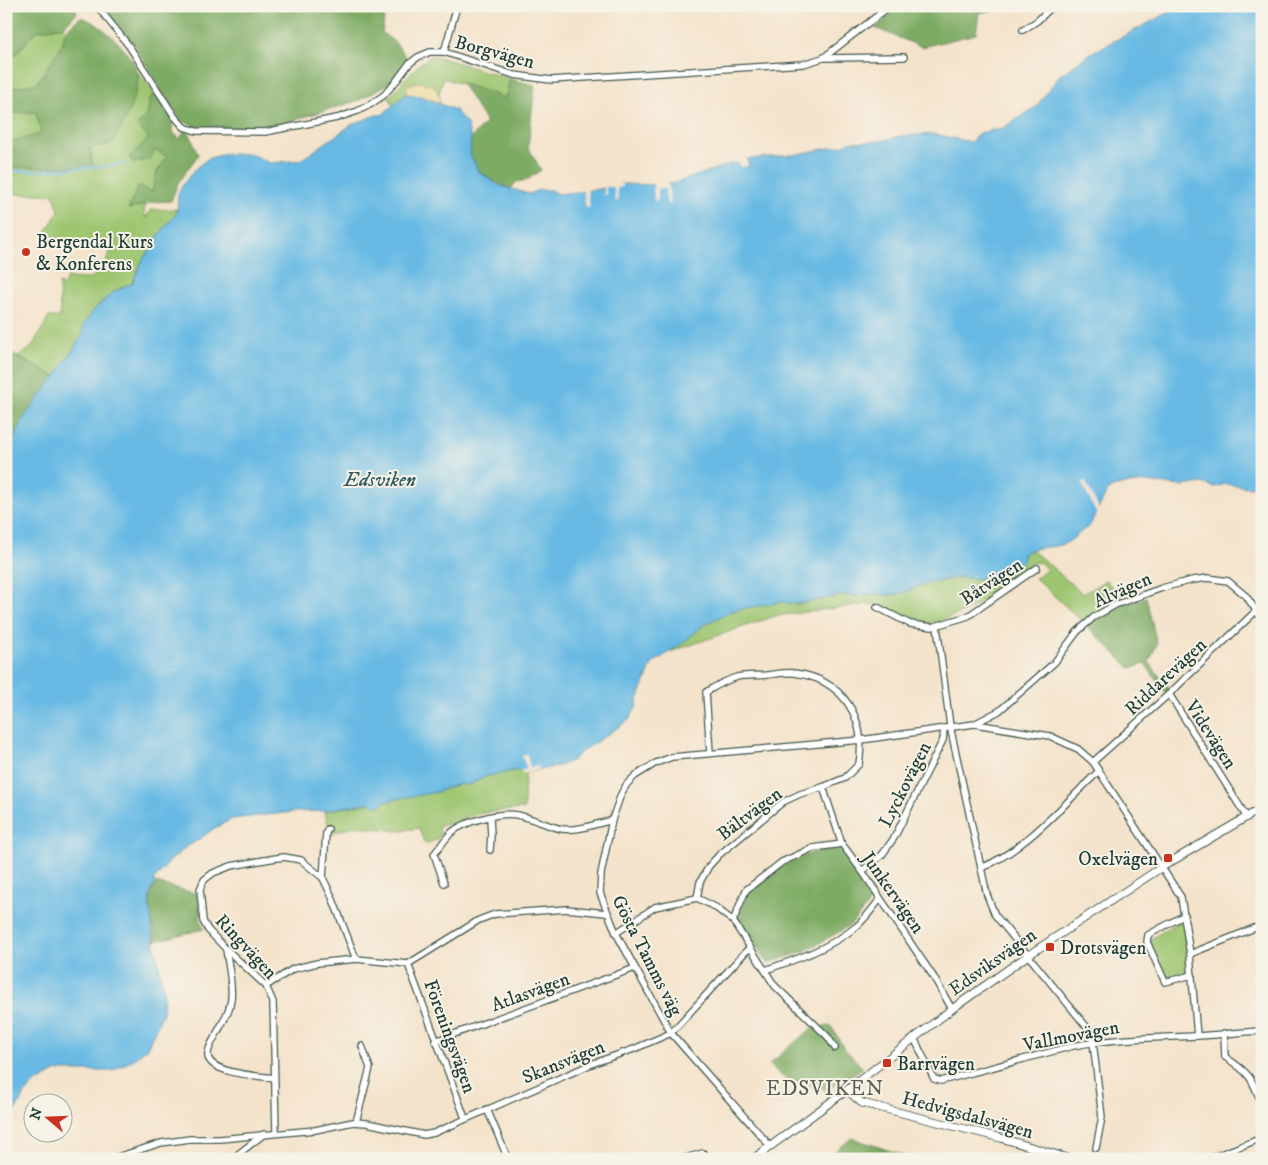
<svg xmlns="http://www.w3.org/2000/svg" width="1268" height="1165" font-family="'IM FELL DW Pica',serif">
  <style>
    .green { fill: #9ec671; stroke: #5e8252 }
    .forest { fill: #7eab63; stroke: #4e744c }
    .sand { fill: #eeda9e; stroke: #868c69 }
    .water { fill: #68bae4; stroke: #447c8c }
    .pier { fill: #f4e3cb }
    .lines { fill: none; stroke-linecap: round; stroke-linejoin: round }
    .stream { stroke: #68bae4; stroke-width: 2 }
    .minor-casing { stroke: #3f564b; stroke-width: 8 }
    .tertiary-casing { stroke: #3f564b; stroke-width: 9 }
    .minor { stroke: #fff; stroke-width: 5.5 }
    .tertiary { stroke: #fff; stroke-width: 7 }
    .poi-dot { fill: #c8321e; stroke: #f7f3e8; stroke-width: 2 }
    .labels { text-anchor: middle; stroke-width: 4; stroke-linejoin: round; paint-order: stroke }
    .street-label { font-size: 19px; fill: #1f3d34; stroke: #f7f3e8 }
    .poi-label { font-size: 19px; fill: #1f3d34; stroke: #f7f3e8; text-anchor: start }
    .water-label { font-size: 20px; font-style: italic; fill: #315c60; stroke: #f7f3e8 }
    .quarter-label { font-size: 21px; letter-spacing: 1px; fill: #605e55; stroke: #f7f3e8 }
  </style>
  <rect width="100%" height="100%" fill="#f7f3e8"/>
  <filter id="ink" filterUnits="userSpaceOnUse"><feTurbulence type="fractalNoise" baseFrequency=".02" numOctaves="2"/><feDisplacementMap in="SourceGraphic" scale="10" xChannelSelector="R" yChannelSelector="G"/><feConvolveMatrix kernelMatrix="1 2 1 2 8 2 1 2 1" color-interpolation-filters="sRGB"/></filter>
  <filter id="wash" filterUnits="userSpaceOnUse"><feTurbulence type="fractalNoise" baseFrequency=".0096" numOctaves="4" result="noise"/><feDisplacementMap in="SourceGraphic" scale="20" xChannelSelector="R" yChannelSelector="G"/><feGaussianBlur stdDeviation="1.12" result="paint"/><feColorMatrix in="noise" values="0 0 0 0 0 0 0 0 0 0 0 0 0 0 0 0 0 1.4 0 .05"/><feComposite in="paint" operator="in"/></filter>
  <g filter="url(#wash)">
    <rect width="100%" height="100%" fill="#f4e3cb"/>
    <g class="green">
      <polygon points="64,26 66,30 62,45 37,84 6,89 6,58 12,58 36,31"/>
      <path d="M431,56L439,57L510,79L505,98L443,78L439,94L433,85H408L406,94L393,105L389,97C403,83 414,66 431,56Z"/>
      <path d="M138,72L154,93L149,100L148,113L137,126L149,138L133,163L149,159L155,150L168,157L157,172L152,192L141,187L128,209L146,205L144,212L146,218L150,210L176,209L177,213L158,236L153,246L143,259L131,284L120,288L100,303L84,325L83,334L56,377L18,357L31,348L49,317H60L59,283L63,287L67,278L88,279L102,272L110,252L105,246C83,245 64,246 46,231L59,211L54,195L47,194H6V106L8,113L37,112L41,135L93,167L90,148L110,144L137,90Z"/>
      <polygon points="1027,551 1033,551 1083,594 1106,580 1126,604 1087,626 1035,578 1047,570 1041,563 1037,562 1030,564 1024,573 991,596 987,596 982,602 964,612 939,621 927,624 903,617 877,605 868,604 775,616 670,652 705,624 735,610 781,602 798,604 843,595 857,596 873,594 886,595 900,594 924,584 961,577 975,579 1001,575"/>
      <polygon points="519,770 525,773 524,809 488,812 469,816 455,824 438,825 440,833 438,839 425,844 424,843 419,828 398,831 355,826 331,833 324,811 437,792 458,784 469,785 483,777"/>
      <polygon points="1184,922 1188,972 1170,979 1165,977 1150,944 1151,939 1176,923"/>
    </g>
    <g class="forest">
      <polygon points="6,6 75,6 77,13 64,26 36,31 12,58 6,58"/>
      <polygon points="101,6 386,6 382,33 396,43 408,60 388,84 359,100 265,129 195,126 182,121 168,102 134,44"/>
      <polygon points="900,6 1007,6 1007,7 979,13 976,34 922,47 875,28"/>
      <path d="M80,17C100,21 131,52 137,71C142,85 122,132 112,142C107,147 97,146 90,148L93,167L7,168L9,142L41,134L36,112L8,113L6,89L37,83L62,45L66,30Z"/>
      <path d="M510,79L535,85L528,147L541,170L527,180L516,182L511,189C492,181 462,167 471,140C473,134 482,127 486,122L461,83L505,98Z"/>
      <polygon points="154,93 173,120 172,131 180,139 184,131 190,134 198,155 178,183 171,201 154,202 128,209 137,188 141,187 152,192 157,172 167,157 155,150 149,159 133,163 129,157 149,138 137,126 148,113 149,100"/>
      <polygon points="6,351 56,377 26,414 6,455"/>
      <polygon points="1146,597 1157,644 1149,662 1170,690 1166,693 1145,664 1130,668 1087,626 1126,604"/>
      <polygon points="840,848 875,896 851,925 805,951 768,963 737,920 747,893 786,864 814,852"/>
      <path d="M156,883L198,894L201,922L204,929L154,941C152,921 145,901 156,883Z"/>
      <polygon points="831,1026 844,1048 863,1068 827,1090 785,1079 769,1064 812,1028"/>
      <polygon points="852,1138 915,1159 825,1159"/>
    </g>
    <polygon class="sand" points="418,82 433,85 439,94 440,103 421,96 406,94 407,85"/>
    <path class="water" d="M1181,6H1262V485L1249,487L1226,484L1214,487L1202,483L1183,486L1146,482L1120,485L1108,490L1089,527C1080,530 1075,539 1066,543C1053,549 1034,545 1023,554V561L1001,575L975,579L961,577L924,584L900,594L886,595L873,594L857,596L843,595L798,604L781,602L735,610L705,624L684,642L652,664L637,702V706L629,720L581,752L573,760L559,766L525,773L518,770L483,777L469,785L458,784L437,792L385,801L381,805L375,806L371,802L324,811L293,812L232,819L213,829L200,839L186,847L171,860L153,881L156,883L151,891L149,901L154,941L164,994L163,1013L147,1048L134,1059L112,1071H57L35,1083L25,1094L15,1111L7,1123L6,1127V455L26,414L56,376L83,334V325L95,309L112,293L127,285L132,284L143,259L153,246L158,236L177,213L178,195L182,186L196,168L209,158L226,154H251L270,163L301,160L351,125L376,115H382L406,94L421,96L455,110L467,124L471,139L470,154L479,172L498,185L529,194L539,190H550L558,194L600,189L621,184L653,185L675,183L730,164L738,163L742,168L749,166L747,159L793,155L844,145L850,142L880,141L901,136L934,134L971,142L979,133L1003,128L1036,107L1060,75L1091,53Z"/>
    <g class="pier">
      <polygon points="617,182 617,184 622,184 622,187 617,188 618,201 615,201 614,187 606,187 606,195 604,195 604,185 613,184"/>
      <polygon points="668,183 670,204 667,204 665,188 658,188 658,200 654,201 653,184"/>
      <polygon points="587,188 590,207 586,208 583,191 575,192 574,190"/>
      <polygon points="1085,481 1100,511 1097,515 1082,483"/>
      <polygon points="527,754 530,768 538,766 539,770 522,774 520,771 527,769 522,756"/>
    </g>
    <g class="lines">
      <polyline class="stream" points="6,171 33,171 109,166 126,163"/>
    </g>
  </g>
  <g filter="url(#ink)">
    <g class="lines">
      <defs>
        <g id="minor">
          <polyline points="97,6 129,46 175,117 184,127 196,131 265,132 337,118 358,111 371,104 384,95 397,80 409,64 418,57 430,52 444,52 514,75 551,80 803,64 823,58 890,6"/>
          <polyline points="1023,30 1037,21 1053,6"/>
          <polyline points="444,52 457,6"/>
          <polyline points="823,58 904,57"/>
          <polyline points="877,607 910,624 932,627 968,616 1037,568"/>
          <polyline points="937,626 950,726 987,895 995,915 1090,1031 1093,1042 1102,1117 1096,1148"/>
          <polyline points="1169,694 1246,816"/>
          <polyline points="975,724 1050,736 1078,749 1093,762 1181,897 1190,954 1197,1036"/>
          <polyline points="1093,762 1169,694 1257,610"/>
          <polyline points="823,787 842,844 862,871 933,976 952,1009"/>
          <polyline points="490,818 491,835 490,850"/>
          <path d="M981,868C1024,851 1065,803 1099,771"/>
          <polyline points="862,871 882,855 894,838 943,740 944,728"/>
          <polyline points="323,878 326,833 328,829"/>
          <path d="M444,883L434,854C440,847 445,839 451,833C464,821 500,812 517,815C533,818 547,826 562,829C578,831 597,824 612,820"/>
          <path d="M697,898L700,882L709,866L719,855L783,802L800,794L823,787L845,778L859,764C867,718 843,679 794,673C786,672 776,674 767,675C758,676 746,675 737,677C726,680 716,686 706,692L710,753"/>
          <polyline points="1185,915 1148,935 1147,942 1165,982 1192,975"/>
          <polyline points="733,921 746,890 782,862 813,848 842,844"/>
          <polyline points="616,933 655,907 697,898 715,907 733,921 775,986 828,1037 835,1048"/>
          <path d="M226,949C228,964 233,985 231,999C230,1012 222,1023 216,1035C213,1041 207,1049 208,1056C210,1074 260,1076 274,1078"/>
          <polyline points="1190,954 1262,925"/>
          <polyline points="408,964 465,1118"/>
          <path d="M765,970C798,959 830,948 857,926C866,918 873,908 880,899"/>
          <polyline points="266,986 293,969 317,963 356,959 408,964 479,920 495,914 567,909 606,913"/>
          <path d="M1224,1033L1225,1057C1250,1073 1252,1078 1262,1105"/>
          <path d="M914,1038L934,1079L941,1081L1073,1046C1114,1038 1154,1038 1196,1036C1218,1035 1240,1032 1262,1031"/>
          <polyline points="435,1041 635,968"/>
          <polyline points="487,1109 508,1159"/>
          <polyline points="356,1122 370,1068 362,1046"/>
          <polyline points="276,1133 273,1002 266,986 226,949 208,930 203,921 200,889 204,880 213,873 231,866 270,859 284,857 301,860 323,878 332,897 356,959"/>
          <polyline points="770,1146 671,1033 616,933 600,893 601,874 612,820 621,794 627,784 635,776 656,763 672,757 861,740 974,724 999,711 1054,663 1077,632 1094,617 1115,605 1162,588 1193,580 1208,578 1228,581 1246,596 1262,619"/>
          <polyline points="111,1159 161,1143 190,1139 220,1139 315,1130 353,1122 367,1123 424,1135 434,1133 594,1063 634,1049 671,1033 749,948"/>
          <polyline points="232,1159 264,1134"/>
          <polyline points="682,1159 703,1153 710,1159"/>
          <polyline points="1208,1159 1262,1138"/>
        </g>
        <g id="tertiary">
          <polyline points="847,1090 862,1103 1001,1138 1071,1159"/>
          <polyline points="753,1159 847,1090 952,1009 1027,956 1162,867 1262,808"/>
        </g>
      </defs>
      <use href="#minor" class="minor-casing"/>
      <use href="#tertiary" class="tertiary-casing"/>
      <use href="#minor" class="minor"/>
      <use href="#tertiary" class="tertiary"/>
    </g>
  </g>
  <g class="poi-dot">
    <circle cx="26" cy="252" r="5"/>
    <rect x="1163" y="853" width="10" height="10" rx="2.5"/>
    <rect x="1045" y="942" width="10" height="10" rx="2.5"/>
    <rect x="882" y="1058" width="10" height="10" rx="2.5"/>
  </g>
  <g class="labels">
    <g class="street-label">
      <text transform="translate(495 51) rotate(15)" y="7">Borgvägen</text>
      <text transform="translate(991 581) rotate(-33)" y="7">Båtvägen</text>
      <text transform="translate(1122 589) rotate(-24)" y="7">Alvägen</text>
      <text transform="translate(1165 676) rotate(-43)" y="7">Riddarevägen</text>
      <text transform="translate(1212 734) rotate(57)" y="7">Videvägen</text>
      <text transform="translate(904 784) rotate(-63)" y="7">Lyckovägen</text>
      <text transform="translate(749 813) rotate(-37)" y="7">Bältvägen</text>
      <text transform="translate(894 892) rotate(55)" y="7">Junkervägen</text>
      <text transform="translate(247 946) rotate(47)" y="7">Ringvägen</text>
      <text transform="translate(648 955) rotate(63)" y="7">Gösta Tamms väg</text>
      <text transform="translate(992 961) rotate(-35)" y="7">Edsviksvägen</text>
      <text transform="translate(530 991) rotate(-20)" y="7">Atlasvägen</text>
      <text transform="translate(1071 1035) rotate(-11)" y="7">Vallmovägen</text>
      <text transform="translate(451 1036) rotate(70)" y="7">Föreningsvägen</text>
      <text transform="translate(563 1061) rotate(-22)" y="7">Skansvägen</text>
      <text transform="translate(968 1114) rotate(15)" y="7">Hedvigsdalsvägen</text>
    </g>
    <g class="poi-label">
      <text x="36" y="248">Bergendal Kurs<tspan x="36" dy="22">&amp; Konferens</tspan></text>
      <text x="1158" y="865" text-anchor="end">Oxelvägen</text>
      <text x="1060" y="954">Drotsvägen</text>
      <text x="897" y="1070">Barrvägen</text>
    </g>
    <g class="water-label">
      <text x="380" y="486">Edsviken</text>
    </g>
    <g class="quarter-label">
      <text x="825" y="1095">EDSVIKEN</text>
    </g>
  </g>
  <rect width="1268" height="1165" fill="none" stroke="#f7f3e8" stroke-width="25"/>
  <g transform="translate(48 1118) rotate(289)"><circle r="24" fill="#f7f3e8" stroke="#a1aaa0"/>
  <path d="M0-4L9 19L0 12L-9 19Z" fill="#c8321e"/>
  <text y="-8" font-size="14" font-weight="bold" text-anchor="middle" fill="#1f3d34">N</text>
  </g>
</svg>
